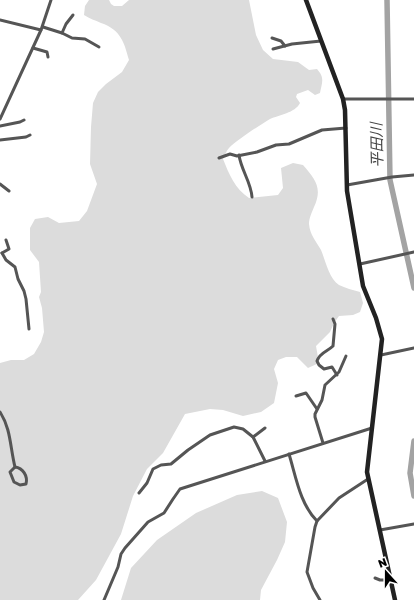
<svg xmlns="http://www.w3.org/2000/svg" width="414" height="600" font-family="'Golos Text','Noto Sans JP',sans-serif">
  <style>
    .green { fill: #dcdcdc }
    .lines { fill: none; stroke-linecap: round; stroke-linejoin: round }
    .river { stroke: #a3a3a3; stroke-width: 5.5 }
    .street { stroke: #555; stroke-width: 3 }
    .secondary { stroke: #222; stroke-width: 4.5 }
    .labels { text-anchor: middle; stroke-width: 3.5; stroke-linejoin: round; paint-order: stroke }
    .water-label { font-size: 15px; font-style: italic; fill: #444; stroke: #fff }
  </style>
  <rect width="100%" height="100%" fill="#fff"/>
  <g class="green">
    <path d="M89,0H109L111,4L114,6H122L129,0H249L256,35L263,50L273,59L298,62L309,70L317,69C325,78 322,82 320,93L315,95L308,90L297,94L296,97L300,103C295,113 279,115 270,119C260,125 237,140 229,148C226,151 225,156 223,159C229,174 235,189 249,198L278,195L283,188L281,168L293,163L303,165C315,179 323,188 314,207C312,212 309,218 309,224C310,235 316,241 321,250C325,259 329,279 339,285C345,288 353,290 360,292L363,303L360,312L353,315L339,316L334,323L330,332L316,346L319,363L308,368L297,357H286L278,360L274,369L278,383L274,403L261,412L243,416L223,410L210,409L185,414L163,453L147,469L133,496L121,534L96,580L78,600H0V363L11,360H24L34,354L41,342L44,332L42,308L39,297L41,292L39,262L30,250V228L35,219L48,217L59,223L79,221L87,211L97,184L90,164L91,127L93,103L98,92L106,84L122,72L129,60C124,42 121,30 101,23C95,20 90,19 84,15L85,6Z"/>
    <polygon points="262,491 278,498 287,522 285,542 277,560 261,590 260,600 121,600 131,568 157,540 196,513 237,495"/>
  </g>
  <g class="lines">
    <g class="river">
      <polyline points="387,0 390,180 414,288"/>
      <polyline points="414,441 410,473 414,496"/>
    </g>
    <g class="street">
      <polyline points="0,20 41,30"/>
      <polyline points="43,27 62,33 72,38 85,39 99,47"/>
      <polyline points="62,33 66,24 73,15"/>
      <polyline points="272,38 281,41 285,46"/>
      <polyline points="33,48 47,52 48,57"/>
      <polyline points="273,49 292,44 321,41"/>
      <polyline points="343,99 414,99"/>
      <polyline points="0,119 41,30 51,0"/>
      <polyline points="0,126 20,122 24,120"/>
      <polyline points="0,140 26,137 30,135"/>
      <path d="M239,155C241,170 251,182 252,197"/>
      <polyline points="219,158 230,154 237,156 257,152 276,145 289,144 322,130 346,128"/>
      <polyline points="0,184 9,191"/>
      <polyline points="347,185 392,177 414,175"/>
      <polyline points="2,253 6,260 15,267 18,279 24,291 26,299 29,329"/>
      <polyline points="2,253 9,249 6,240"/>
      <polyline points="360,264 414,252"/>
      <path d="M333,319L335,324L333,346C327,352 320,352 317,361L319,365L324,369L332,367L337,375"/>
      <polyline points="381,355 414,348"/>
      <polyline points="296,396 306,393 317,409"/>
      <path d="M0,412C11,429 10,447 15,467"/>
      <polyline points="253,437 265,428"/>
      <polyline points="323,443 315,417 315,414 322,400 325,385 339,372 346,356"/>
      <path d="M289,454C296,477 300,504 317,521"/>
      <path d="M15,467C23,468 28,476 26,484L20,485L14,482L10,472Z"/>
      <polyline points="139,493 147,483 153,469 161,465 171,464 188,450 210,435 234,427 243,429 253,437 265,461"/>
      <polyline points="380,530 414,524"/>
      <polyline points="375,578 380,580 391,580"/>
      <polyline points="104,600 118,567 121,554 125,548 148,522 164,513 173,499 180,489 372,428"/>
      <polyline points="320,600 313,588 307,572 315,527 317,521 339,498 368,479"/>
    </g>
    <polyline class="secondary" points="306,0 343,99 345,110 347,191 363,286 376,318 382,339 367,472 395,600"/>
  </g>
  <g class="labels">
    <g class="water-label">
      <text transform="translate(377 145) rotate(-91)" y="5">平田川</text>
    </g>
  </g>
  <g transform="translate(386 572) rotate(339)" stroke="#ffffff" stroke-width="3" paint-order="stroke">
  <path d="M0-3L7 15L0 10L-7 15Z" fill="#000000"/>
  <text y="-6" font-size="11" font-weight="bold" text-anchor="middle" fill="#000000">N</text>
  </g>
</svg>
